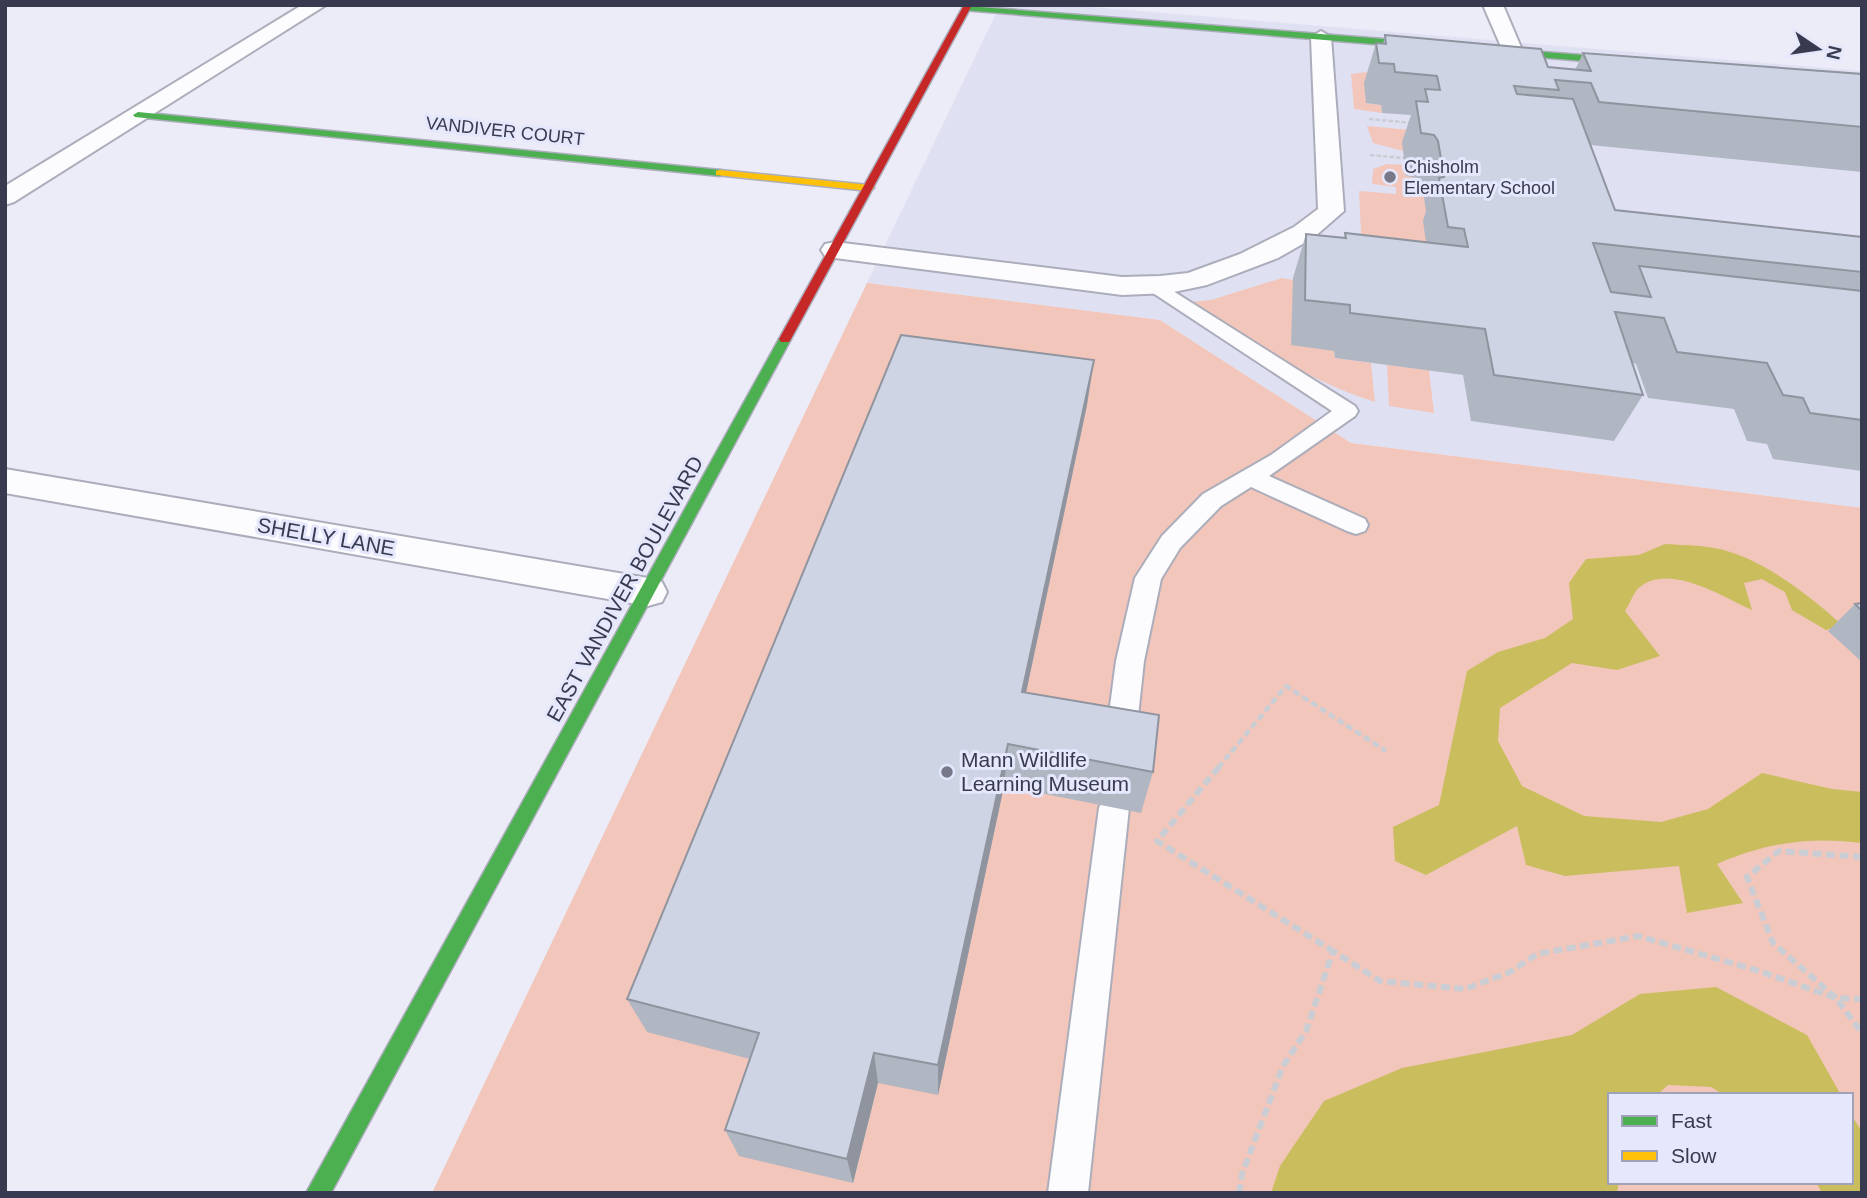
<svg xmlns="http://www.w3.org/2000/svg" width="1867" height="1198" font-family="Arial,sans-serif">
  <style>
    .built { fill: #dfe1f3 }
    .green { fill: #f2c6ba; fill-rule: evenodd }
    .water { fill: #c9bd5e }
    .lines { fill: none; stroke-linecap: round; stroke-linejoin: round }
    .lane-casing { stroke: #acadbb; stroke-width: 4 }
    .street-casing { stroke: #acadbb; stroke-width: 4 }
    .fast-casing { stroke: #acadbb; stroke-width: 3 }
    .slow-casing { stroke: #acadbb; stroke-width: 3 }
    .jam-casing { stroke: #acadbb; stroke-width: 3 }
    .path-far2 { stroke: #cbcdd4; stroke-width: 2.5; stroke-dasharray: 4.5 2; stroke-linecap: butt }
    .path-far1 { stroke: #cbcdd4; stroke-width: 4.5; stroke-dasharray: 7 3.5; stroke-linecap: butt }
    .path { stroke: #cbcdd4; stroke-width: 6; stroke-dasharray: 9 4.5; stroke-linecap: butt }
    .lane { fill: #fcfcfe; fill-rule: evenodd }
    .street { fill: #fcfcfe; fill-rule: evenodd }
    .fast { fill: #4caf50; fill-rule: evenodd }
    .slow { fill: #ffc107; fill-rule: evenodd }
    .jam { fill: #c62828; fill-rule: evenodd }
    .wall { fill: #b1b6c3 }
    .shaded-wall { fill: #90949f }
    .building { fill: #ced4e3; stroke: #90949f; stroke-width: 2 }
    .poi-dot { fill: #77788a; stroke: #e5e7fd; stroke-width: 2.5 }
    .labels { text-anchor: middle; stroke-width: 6; stroke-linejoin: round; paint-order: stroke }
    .far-street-label { font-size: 18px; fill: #383a50; stroke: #e5e7fd }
    .far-poi-label { font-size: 18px; fill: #383a50; stroke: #e5e7fd; text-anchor: start }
    .street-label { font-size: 21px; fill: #383a50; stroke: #e5e7fd }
    .poi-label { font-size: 21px; fill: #383a50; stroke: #e5e7fd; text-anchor: start }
  </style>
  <rect width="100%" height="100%" fill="#ebecf7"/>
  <polygon class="built" points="1000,5 1068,5 1862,71 1862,508 1351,443 1160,320 867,283"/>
  <g class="green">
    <polygon points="1400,68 1366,103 1381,105 1382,113 1354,109 1351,74"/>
    <polygon points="1367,126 1411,130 1403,151 1373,143"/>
    <path d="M1387,164L1405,165L1406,176L1418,178C1432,197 1428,244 1429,267L1362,252L1359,191L1396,194V187L1372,184L1373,169Z"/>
    <path d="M1282,278L1293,280L1334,351L1335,358L1371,363L1375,402C1307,381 1250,341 1191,302L1211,300Z"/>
    <path d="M867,283L1160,320L1351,443L1862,508V1193H432ZM1610,1095H1851V1182H1610Z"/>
    <polygon points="1387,365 1429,370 1434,413 1389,406"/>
  </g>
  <g class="water">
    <path d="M1665,544C1681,545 1698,545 1714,548C1758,555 1811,596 1843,626L1826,630L1792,610L1785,592L1762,579L1744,583L1752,610C1723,597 1664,559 1636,591C1632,597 1629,605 1625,611L1660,656L1617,670L1572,663L1500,708L1498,741L1522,786L1584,816L1661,822L1708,809L1762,773L1832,789L1862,792V843C1809,836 1766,843 1717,864L1743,903L1687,913L1679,866L1565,876L1526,865L1517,826L1426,875L1395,861L1393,827L1439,805L1467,671L1498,652L1545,638L1573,619L1569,583L1586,559L1639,555Z"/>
    <polygon points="1716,987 1807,1035 1841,1095 1724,1095 1711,1087 1668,1085 1657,1095 1610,1095 1610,1182 1619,1182 1617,1193 1271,1193 1280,1166 1324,1101 1402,1068 1572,1035 1640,994"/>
    <polygon points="1851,1114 1862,1132 1862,1193 1822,1193 1816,1182 1851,1182"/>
  </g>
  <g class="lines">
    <defs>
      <g id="lane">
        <polygon points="1154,279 1355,406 1358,411 1355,416 1269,476 1365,519 1368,525 1365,531 1356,534 1347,531 1251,487 1221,506 1180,548 1161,579 1144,661 1135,744 1130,753 1120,756 1110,753 1105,744 1116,661 1135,578 1162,536 1203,494 1271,455 1332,411 1147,289 1144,285"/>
        <polygon points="1114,794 1125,798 1129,808 1088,1193 1048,1193 1099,808 1103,798"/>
      </g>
      <g id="street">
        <polygon points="302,5 326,5 14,202 5,205 5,186"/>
        <polygon points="1483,5 1503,5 1523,52 1519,56 1505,56"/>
        <polygon points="1321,31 1331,37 1344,211 1313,238 1278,258 1207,285 1169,293 1122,295 835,258 825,256 821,250 825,244 835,242 1122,277 1160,276 1188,273 1240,254 1294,227 1318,209 1311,37"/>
        <polygon points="5,469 648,578 662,582 667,592 662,602 648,606 5,493"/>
      </g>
      <g id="fast">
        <polygon points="966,6 1434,43 1438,46 1434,49 963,10"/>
        <polygon points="1491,48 1633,59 1637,62 1633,65 1488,53 1488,49"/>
        <polygon points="138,112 720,170 725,173 720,176 135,117 133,115"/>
        <polygon points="785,335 791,339 331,1193 306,1193 779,339"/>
      </g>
      <polygon id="slow" points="720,170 869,185 874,188 869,191 716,175 716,171"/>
      <polygon id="jam" points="964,5 972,5 791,339 789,342 781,342 779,339"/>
    </defs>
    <use href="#lane" class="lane-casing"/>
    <use href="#street" class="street-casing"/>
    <use href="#fast" class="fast-casing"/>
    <use href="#slow" class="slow-casing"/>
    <use href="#jam" class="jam-casing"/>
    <g class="path-far2">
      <polyline points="1369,119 1413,123"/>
      <polyline points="1370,155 1404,158"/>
    </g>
    <polyline class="path-far1" points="1218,768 1286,686 1386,751"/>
    <g class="path">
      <polyline points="1219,767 1157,841 1333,951"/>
      <polyline points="1862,857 1779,851 1747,877 1773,943 1836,998 1862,999"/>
      <polyline points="1239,1193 1242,1174 1283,1066 1306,1031 1333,951 1380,981 1465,989 1510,972 1537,954 1638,936 1756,970 1836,998 1862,1033"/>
    </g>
    <use href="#lane" class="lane"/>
    <use href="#street" class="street"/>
    <use href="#fast" class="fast"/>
    <use href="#slow" class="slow"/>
    <use href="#jam" class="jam"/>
  </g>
  <g class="wall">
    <polygon points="1385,35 1548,67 1575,70 1583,53 1862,74 1862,172 1590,145 1615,210 1862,237 1862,471 1773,459 1767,444 1747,441 1734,409 1648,398 1636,364 1632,363 1643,395 1614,441 1471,421 1463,375 1335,358 1334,351 1291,345 1293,278 1306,234 1344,238 1345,233 1426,242 1423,221 1426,211 1422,184 1418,178 1406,176 1402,142 1411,115 1382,113 1381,105 1366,103 1364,83 1376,43 1383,44"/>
    <polygon points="1087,405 1026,693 1153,772 1141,813 1004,786 938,1095 878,1083 853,1183 739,1156 725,1130 750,1059 647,1032 627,999"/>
    <polygon points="1862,603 1862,662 1828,631 1855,604"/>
  </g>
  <g class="shaded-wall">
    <polygon points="1094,360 1087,405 1017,735 1022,692"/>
    <polygon points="1008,744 1004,786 938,1095 938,1065"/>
    <polygon points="874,1053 878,1083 853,1183 847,1159"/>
  </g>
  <g class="building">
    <polygon points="1385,35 1541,49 1548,67 1591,71 1583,53 1862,74 1862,127 1599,102 1591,83 1555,80 1559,90 1514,86 1517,94 1573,99 1615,210 1862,237 1862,272 1593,243 1611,292 1651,297 1639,266 1862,291 1862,420 1810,413 1803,398 1783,395 1767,363 1677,352 1664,318 1615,312 1643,395 1494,375 1485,329 1350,313 1350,305 1305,300 1306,234 1346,238 1345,233 1468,247 1464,229 1448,227 1439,178 1444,177 1438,141 1434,135 1421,133 1416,101 1428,102 1425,89 1440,90 1437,76 1395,72 1394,64 1379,63 1376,43 1386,44"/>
    <polygon points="901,335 1094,360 1022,692 1159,715 1153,772 1008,744 938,1065 874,1053 847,1159 725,1130 759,1033 627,999"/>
    <polygon points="1862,603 1862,611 1855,604"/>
  </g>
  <g class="poi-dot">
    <circle cx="1390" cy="177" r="7"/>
    <circle cx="947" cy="772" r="7"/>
  </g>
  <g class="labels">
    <g class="far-street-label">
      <text transform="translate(505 131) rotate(6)" y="6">VANDIVER COURT</text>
    </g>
    <g class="far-poi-label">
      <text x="1404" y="173">Chisholm<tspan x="1404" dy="21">Elementary School</tspan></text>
    </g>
    <g class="street-label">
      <text transform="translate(326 537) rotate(10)" y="7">SHELLY LANE</text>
      <text transform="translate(625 589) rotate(-61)" y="7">EAST VANDIVER BOULEVARD</text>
    </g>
    <g class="poi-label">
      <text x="961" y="767">Mann Wildlife<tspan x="961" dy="24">Learning Museum</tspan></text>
    </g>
  </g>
  <rect width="1867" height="1198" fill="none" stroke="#383a50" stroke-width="14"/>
  <rect x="1608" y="1093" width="245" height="91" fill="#e5e7fd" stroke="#a0a2b8" stroke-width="2"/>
  <rect x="1622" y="1116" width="35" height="10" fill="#4caf50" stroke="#a0a2b8" stroke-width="2"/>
  <text x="1671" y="1128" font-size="21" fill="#383a50">Fast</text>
  <rect x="1622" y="1151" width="35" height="10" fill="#ffc107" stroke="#a0a2b8" stroke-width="2"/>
  <text x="1671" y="1163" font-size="21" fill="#383a50">Slow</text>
  <g transform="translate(1818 49) rotate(103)" stroke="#e5e7fd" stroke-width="5" paint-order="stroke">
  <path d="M0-5L12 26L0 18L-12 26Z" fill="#383a50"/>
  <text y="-10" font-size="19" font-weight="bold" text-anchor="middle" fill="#383a50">N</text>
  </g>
</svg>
